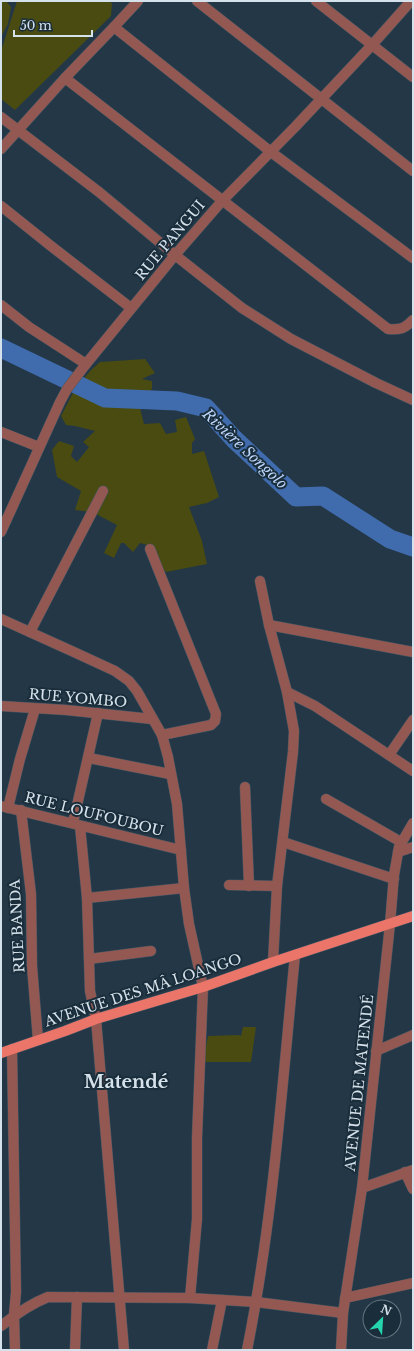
<svg xmlns="http://www.w3.org/2000/svg" width="414" height="1351" font-family="'Libre Baskerville',serif">
  <style>
    .grass { fill: #494b11 }
    .lines { fill: none; stroke-linecap: round; stroke-linejoin: round }
    .river { stroke: #406cae; stroke-width: 19 }
    .minor-casing { stroke: #435664; stroke-width: 11 }
    .major-casing { stroke: #435664; stroke-width: 11 }
    .minor { stroke: #925851; stroke-width: 10 }
    .major { stroke: #ec7569; stroke-width: 10 }
    .labels { text-anchor: middle; stroke-width: 4; stroke-linejoin: round; paint-order: stroke }
    .street-label { font-size: 14px; fill: #d6e2eb; stroke: #1a2d3b }
    .water-label { font-size: 15px; font-style: italic; fill: #bbd4f9; stroke: #1a2d3b }
    .district-label { font-size: 18px; font-weight: bold; fill: #d6e2eb; stroke: #1a2d3b }
  </style>
  <rect width="100%" height="100%" fill="#233746"/>
  <g class="grass">
    <polygon points="1,1 6,1 11,7 8,24 1,37"/>
    <polygon points="17,1 107,1 112,3 111,16 15,110 1,99 1,48 2,48"/>
    <polygon points="145,359 155,373 142,379 152,381 152,388 147,400 156,401 158,406 140,408 144,424 160,423 166,434 177,432 175,420 186,417 195,439 192,443 192,454 204,451 219,497 207,503 189,507 202,541 207,564 166,572 151,556 151,546 140,543 133,552 124,543 121,543 114,558 104,553 117,525 92,512 75,510 81,491 57,477 52,450 59,441 74,446 71,456 77,462 89,447 83,442 95,431 75,426 66,425 61,416 75,389 91,370 100,362"/>
    <polygon points="243,1027 256,1027 251,1062 203,1062 208,1036 239,1035 241,1036"/>
  </g>
  <g class="lines">
    <polyline class="river" points="1,348 105,398 177,401 206,408 234,439 296,497 323,496 390,539 413,547"/>
    <defs>
      <g id="minor">
        <polyline points="197,1 413,171"/>
        <polyline points="316,1 413,77"/>
        <polyline points="114,27 271,152 413,258"/>
        <path d="M65,78L388,329C400,330 404,329 413,320"/>
        <polyline points="1,117 99,192 175,255 242,308 291,339 376,383 413,400"/>
        <polyline points="1,149 65,78 114,27 138,1"/>
        <polyline points="1,206 51,246 131,308"/>
        <polyline points="1,305 29,327 86,364"/>
        <polyline points="1,432 39,447"/>
        <polyline points="1,532 60,402 67,389 86,364 175,255 222,201 295,127 372,45 411,1"/>
        <polyline points="150,549 216,714 215,721 211,725 162,735"/>
        <polyline points="260,581 269,625 287,692 294,731 293,752 277,886 273,962"/>
        <polyline points="1,619 76,653 115,671 129,681 137,691 162,735 168,757 177,804 184,888 189,924 203,987 197,1138 197,1219 190,1298"/>
        <polyline points="269,625 413,652"/>
        <polyline points="30,632 103,491"/>
        <polyline points="287,692 315,706 413,771"/>
        <polyline points="1,706 66,710 152,719"/>
        <polyline points="389,755 413,720"/>
        <polyline points="89,758 170,774"/>
        <polyline points="245,787 249,886"/>
        <polyline points="326,799 401,842"/>
        <polyline points="1,806 181,850"/>
        <polyline points="8,808 20,759 35,709"/>
        <polyline points="21,810 31,894 32,966 38,1040"/>
        <polyline points="73,823 98,713"/>
        <polyline points="80,826 87,898 90,991 96,1019 124,1350"/>
        <polyline points="283,842 394,879"/>
        <polyline points="398,852 413,847"/>
        <polyline points="229,885 277,886"/>
        <polyline points="87,898 184,888"/>
        <polyline points="89,959 151,951"/>
        <polyline points="12,1049 16,1292 14,1315 15,1350"/>
        <polyline points="376,1051 413,1035"/>
        <polyline points="405,1172 413,1189"/>
        <polyline points="362,1188 413,1170"/>
        <polyline points="345,1298 413,1283"/>
        <path d="M1,1326C16,1314 30,1304 48,1297L190,1298L256,1302L343,1313"/>
        <polyline points="75,1350 77,1297"/>
        <polyline points="212,1350 222,1300"/>
        <path d="M247,1350C273,1220 282,1087 295,955"/>
        <polyline points="341,1350 343,1313 362,1188 390,924 394,875 399,847 413,823"/>
      </g>
      <polyline id="major" points="1,1053 65,1031 96,1019 203,987 273,962 413,916"/>
    </defs>
    <use href="#minor" class="minor-casing"/>
    <use href="#major" class="major-casing"/>
    <use href="#minor" class="minor"/>
    <use href="#major" class="major"/>
  </g>
  <g class="labels">
    <g class="street-label">
      <text transform="translate(170 240) rotate(-50)" y="5">RUE PANGUI</text>
      <text transform="translate(78 698) rotate(5)" y="5">RUE YOMBO</text>
      <text transform="translate(94 814) rotate(14)" y="5">RUE LOUFOUBOU</text>
      <text transform="translate(17 926) rotate(-93)" y="5">RUE BANDA</text>
      <text transform="translate(143 990) rotate(-18)" y="5">AVENUE DES MÂ LOANGO</text>
      <text transform="translate(359 1083) rotate(-84)" y="5">AVENUE DE MATENDÉ</text>
    </g>
    <g class="water-label">
      <text transform="translate(245 449) rotate(43)" y="5">Rivière Songolo</text>
    </g>
    <g class="district-label">
      <text x="126" y="1088">Matendé</text>
    </g>
  </g>
  <rect width="414" height="1351" fill="none" stroke="#d6e2eb" stroke-width="4"/>
  <g transform="translate(382 1319) rotate(25)"><circle r="19" fill="#1a2d3b" stroke="#657581"/>
  <path d="M0-3L7 15L0 10L-7 15Z" fill="#25d5ae"/>
  <text y="-6" font-size="11" font-weight="bold" text-anchor="middle" fill="#d6e2eb">N</text>
  </g>
  <path d="M14 30v6h78v-6" fill="none" stroke="#d6e2eb" stroke-width="2"/>
  <text x="20" y="30" font-size="12" fill="#d6e2eb" stroke="#1a2d3b" stroke-width="3" paint-order="stroke">50 m</text>
</svg>
